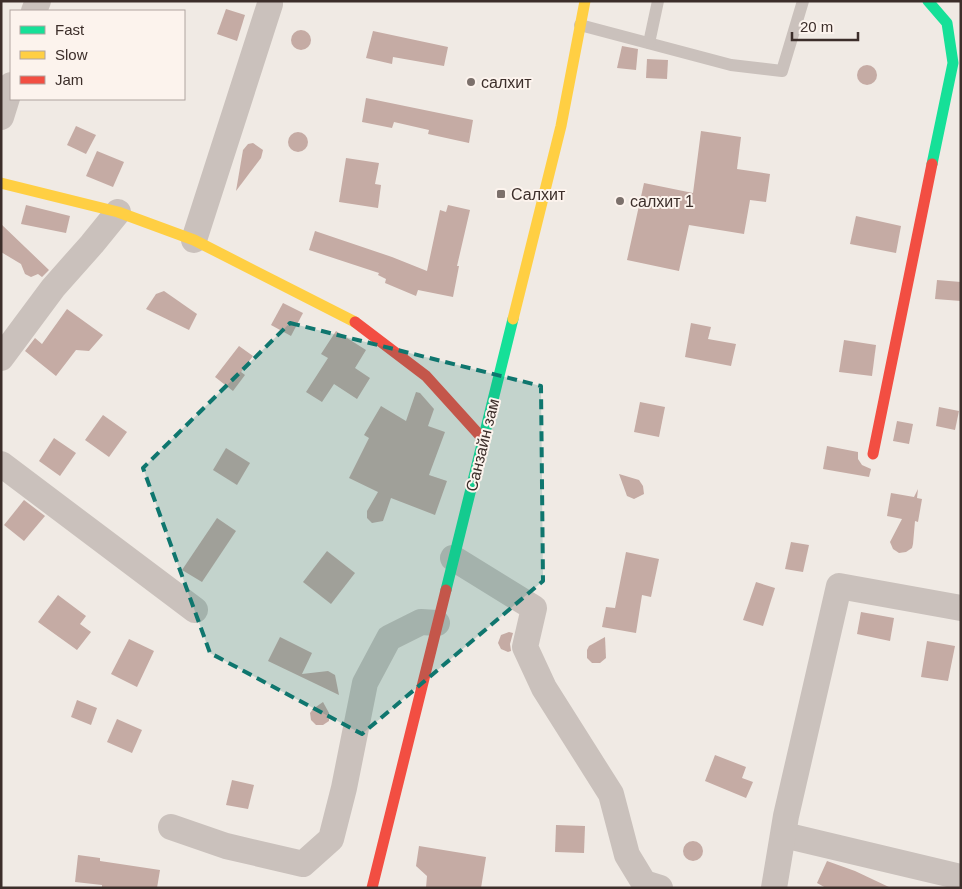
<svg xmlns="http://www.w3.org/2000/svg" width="962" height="889" font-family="Arial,sans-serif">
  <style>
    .building { fill: #c5aba4 }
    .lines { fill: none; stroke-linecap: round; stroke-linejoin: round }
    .lane { stroke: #cac1bc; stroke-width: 12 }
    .street { stroke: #cac1bc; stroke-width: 26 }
    .fast { stroke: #16e098; stroke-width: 11 }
    .slow { stroke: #ffcf43; stroke-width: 11 }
    .jam { stroke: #f24e42; stroke-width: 11 }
    .marked { fill: #0f766e; fill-opacity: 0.2; stroke: #0f766e; stroke-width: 4; stroke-dasharray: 10 6; stroke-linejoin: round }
    .poi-dot { fill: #7b706b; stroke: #fcf3ed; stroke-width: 2 }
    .labels { text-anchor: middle; stroke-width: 4; stroke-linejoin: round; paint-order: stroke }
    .poi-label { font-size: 16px; fill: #3c2e2a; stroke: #fcf3ed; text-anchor: start }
    .street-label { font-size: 16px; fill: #3c2e2a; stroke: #fcf3ed }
  </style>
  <rect width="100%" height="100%" fill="#f0eae4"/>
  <g class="building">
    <polygon points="226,9 245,15 237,41 217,34"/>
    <circle cx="301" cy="40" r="10"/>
    <polygon points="373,31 448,47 444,66 393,57 392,64 366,58"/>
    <polygon points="622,46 638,49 636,70 617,68"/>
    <polygon points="647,59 668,60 667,79 646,78"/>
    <circle cx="867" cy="75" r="10"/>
    <polygon points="366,98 473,120 469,143 428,134 429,130 394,122 392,128 362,122"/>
    <polygon points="76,126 96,135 86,154 67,145"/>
    <polygon points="701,131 741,137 737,169 770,174 766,202 750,200 744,234 689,225 679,271 627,260 644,183 693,193"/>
    <circle cx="298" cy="142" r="10"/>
    <polygon points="253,143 263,150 261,158 236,191 243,150 248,144"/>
    <polygon points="97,151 124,162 113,187 86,176"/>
    <polygon points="346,158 379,163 375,184 381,185 378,208 339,202"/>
    <polygon points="26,205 70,216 66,233 21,224"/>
    <polygon points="448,205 470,210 457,266 459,266 453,297 418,290 416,296 385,283 386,279 378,275 379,273 309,250 315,231 392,257 427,271 440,210 446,212"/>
    <polygon points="856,216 901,226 896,253 850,244"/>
    <polygon points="1,224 49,270 42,277 38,274 31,277 25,274 21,264 1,252"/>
    <polygon points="937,280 961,282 961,301 935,299"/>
    <polygon points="164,291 197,314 189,330 146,309 156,294"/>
    <polygon points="283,303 303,313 291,336 271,325"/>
    <polygon points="67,309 103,335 89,351 76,350 56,376 25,351 35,338 42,344"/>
    <polygon points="691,323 711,327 708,339 736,344 731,366 685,357"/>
    <polygon points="336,331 366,350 355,368 370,378 357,399 334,384 322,402 306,392 328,358 321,354"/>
    <polygon points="844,340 876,345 872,376 839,372"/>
    <polygon points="239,346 253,356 241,372 245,375 233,391 215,377"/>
    <polygon points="416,392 420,393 434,409 428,426 445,432 429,475 447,481 435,515 391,498 383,521 372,523 367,518 367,511 378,492 349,478 369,438 364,435 381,406 406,421"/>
    <polygon points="640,402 665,407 659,437 634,432"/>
    <polygon points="939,407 959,411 955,430 936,426"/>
    <polygon points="103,415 127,432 109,457 85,440"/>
    <polygon points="897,421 913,424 909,444 893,441"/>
    <polygon points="54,438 76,453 60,476 39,461"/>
    <polygon points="827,446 858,452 858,459 862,465 871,469 869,477 823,469"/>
    <polygon points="226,448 250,463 237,485 213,470"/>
    <polygon points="619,474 639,480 643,486 644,494 634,499 627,496"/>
    <polygon points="918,489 917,498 922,499 918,522 915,521 913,544 912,548 906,552 899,553 893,549 890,542 902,519 887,516 891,493 914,497"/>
    <polygon points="24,500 45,516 24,541 4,525"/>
    <polygon points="217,518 236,531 202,582 182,570"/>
    <polygon points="791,542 809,545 803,572 785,569"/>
    <polygon points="327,551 355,573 331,604 303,582"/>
    <polygon points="626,552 659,559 651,597 642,595 636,633 602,627 606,607 615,608"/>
    <polygon points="756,582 775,588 763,626 743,620"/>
    <polygon points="58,595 86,616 80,624 91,632 77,650 38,622"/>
    <polygon points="861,612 894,618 890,641 857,634"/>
    <polygon points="509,632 513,633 510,644 511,651 508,652 501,649 498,643 501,635"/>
    <polygon points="280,637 312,653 302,674 328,671 335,675 339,695 268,661"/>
    <polygon points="605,637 606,658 600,663 592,663 587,658 587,650 589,646"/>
    <polygon points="129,639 154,651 137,687 111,674"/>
    <polygon points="927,641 955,646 948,681 921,677"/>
    <polygon points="77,700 97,708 91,725 71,717"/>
    <polygon points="323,702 329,713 329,721 323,725 316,725 311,720 310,713 313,709"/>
    <polygon points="117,719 142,730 132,753 107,742"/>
    <polygon points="715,755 746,767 742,778 753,782 746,798 705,781"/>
    <polygon points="232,780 254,785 248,809 226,805"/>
    <polygon points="556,825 585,826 584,853 555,852"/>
    <circle cx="693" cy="851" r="10"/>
    <polygon points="419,846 486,857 481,888 426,888 427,876 416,866"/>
    <polygon points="78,855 100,858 100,861 160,870 157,888 102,888 102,885 75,882"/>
    <polygon points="827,861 855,871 891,888 826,888 817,883"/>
  </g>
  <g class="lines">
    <g class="lane">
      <polyline points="580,25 731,65 782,71 803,1"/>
      <polyline points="649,43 658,1"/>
    </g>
    <g class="street">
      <polyline points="34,11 38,1"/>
      <polyline points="1,117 11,85"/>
      <polyline points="194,240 270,4"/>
      <polyline points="1,358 53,288 92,244 118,212"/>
      <polyline points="1,464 195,610"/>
      <polyline points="453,558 534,608 525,647 544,688 611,794 627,855 644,883 660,888"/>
      <polyline points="171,827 226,846 303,864 331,839 344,788 365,683 389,638 421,622 437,623"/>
      <polyline points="784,835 961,877"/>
      <polyline points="774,888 786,816 839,586 961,608"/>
    </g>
    <g class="fast">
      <polyline points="928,1 947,23 953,63 932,164"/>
      <polyline points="446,590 513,319"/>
    </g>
    <g class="slow">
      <polyline points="1,183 118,212 194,240 355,322"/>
      <polyline points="513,319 561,126 585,1"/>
    </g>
    <g class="jam">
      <polyline points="355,322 426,376 483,439"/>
      <polyline points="873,454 932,164"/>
      <polyline points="372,888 446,590"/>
    </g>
  </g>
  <path class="marked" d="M290,323L541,386L543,581L362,734L210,653L143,468Z"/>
  <g class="poi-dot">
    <circle cx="471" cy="82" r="5"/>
    <rect x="496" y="189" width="10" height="10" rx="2.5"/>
    <circle cx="620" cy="201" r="5"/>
  </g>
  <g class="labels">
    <g class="poi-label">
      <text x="481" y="88">салхит</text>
      <text x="511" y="200">Салхит</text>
      <text x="630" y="207">салхит 1</text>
    </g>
    <g class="street-label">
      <text transform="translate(482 445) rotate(-76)" y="6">Санзайн зам</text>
    </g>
  </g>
  <rect width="962" height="889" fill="none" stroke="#3c2e2a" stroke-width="5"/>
  <rect x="10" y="10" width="175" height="90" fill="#fcf3ed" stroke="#afa49f"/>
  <rect x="20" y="26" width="25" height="8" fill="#16e098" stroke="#afa49f"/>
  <text x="55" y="35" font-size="15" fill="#3c2e2a">Fast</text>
  <rect x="20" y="51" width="25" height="8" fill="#ffcf43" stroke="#afa49f"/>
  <text x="55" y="60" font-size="15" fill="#3c2e2a">Slow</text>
  <rect x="20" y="76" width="25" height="8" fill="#f24e42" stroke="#afa49f"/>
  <text x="55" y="85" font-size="15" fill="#3c2e2a">Jam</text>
  <path d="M792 32v8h66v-8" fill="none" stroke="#3c2e2a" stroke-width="2.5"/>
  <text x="800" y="32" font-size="15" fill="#3c2e2a" stroke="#fcf3ed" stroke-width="4" paint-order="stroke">20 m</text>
</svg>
